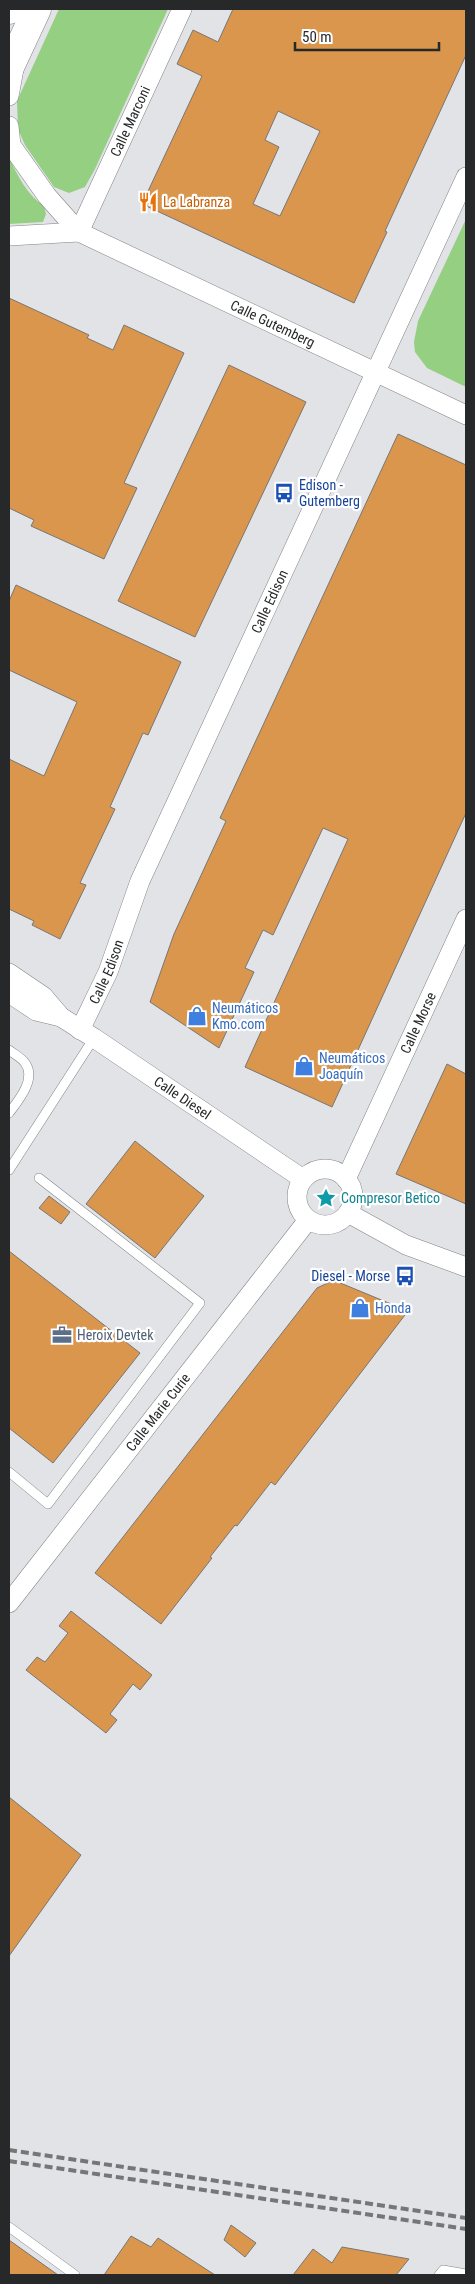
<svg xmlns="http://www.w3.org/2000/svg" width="475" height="2284" font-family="'Roboto Condensed',sans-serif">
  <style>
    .green { fill: #95cf82 }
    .building { fill: #d9964c; stroke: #787675; fill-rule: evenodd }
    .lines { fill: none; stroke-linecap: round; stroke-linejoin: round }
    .lane-casing { stroke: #838486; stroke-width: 10 }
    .street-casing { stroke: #838486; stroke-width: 20 }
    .highway-casing { stroke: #838486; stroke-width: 29 }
    .lane { stroke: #fff; stroke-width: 9 }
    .street { stroke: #fff; stroke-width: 19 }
    .highway { stroke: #fff; stroke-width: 28 }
    .rail { stroke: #757678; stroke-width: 4; stroke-dasharray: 8 4; stroke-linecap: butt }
    .labels { text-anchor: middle; stroke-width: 4.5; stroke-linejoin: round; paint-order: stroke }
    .street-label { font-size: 14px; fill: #272829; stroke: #fff }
    .food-label { font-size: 14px; fill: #c56008; stroke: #fff; text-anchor: start }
    .transit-label { font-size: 14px; fill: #164399; stroke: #fff; text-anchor: start }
    .shop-label { font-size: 14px; fill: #366cbe; stroke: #fff; text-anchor: start }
    .culture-label { font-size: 14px; fill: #0d838f; stroke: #fff; text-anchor: start }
    .service-label { font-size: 14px; fill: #4e5e75; stroke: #fff; text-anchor: start }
  </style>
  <rect width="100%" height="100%" fill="#e2e3e6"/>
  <g class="green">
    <polygon points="59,9 168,9 95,169 85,187 69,193 54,187 25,145 18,129 17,101"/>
    <path d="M9,158C18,176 27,195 44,206L46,214L43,222L9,224Z"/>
    <polygon points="466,219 466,387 427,368 415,352 414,342 418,321"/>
  </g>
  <g class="building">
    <path d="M233,9H466V55L385,231L387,232L354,303L142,204L202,76L177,64L193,30L218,42ZM278,111L320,131L280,216L253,204L279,147L265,140Z"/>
    <polygon points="9,298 89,335 87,338 113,350 124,325 184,353 124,483 137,488 104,559 31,526 34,520 9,508"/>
    <polygon points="229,365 306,402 195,637 118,601"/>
    <polygon points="398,434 466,465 466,813 332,1107 245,1067 348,839 323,828 273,935 263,930 245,968 254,972 219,1048 150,1002 174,934 226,821 220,818"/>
    <polygon points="16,585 181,662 148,735 143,733 110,807 115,809 80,883 86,885 60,939 32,925 34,921 9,909 9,759 44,776 77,702 9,670 9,601"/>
    <polygon points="447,1064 466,1074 466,1204 396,1174"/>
    <polygon points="135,1141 204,1196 155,1258 86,1204"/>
    <polygon points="49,1196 70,1212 61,1224 39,1208"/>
    <polygon points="9,1251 140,1353 53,1463 9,1428"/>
    <polygon points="330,1282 338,1282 408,1311 275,1485 271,1482 237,1526 235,1525 210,1557 212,1558 161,1624 95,1573 317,1288"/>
    <polygon points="71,1611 152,1675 140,1690 133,1684 110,1714 117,1720 106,1733 26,1670 37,1657 45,1662 68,1633 59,1626"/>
    <polygon points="9,1797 81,1855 9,1956"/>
    <polygon points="231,2225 256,2243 245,2257 224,2240"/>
    <polygon points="131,2236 151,2247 158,2238 215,2275 104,2275"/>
    <polygon points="9,2240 58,2275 9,2275"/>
    <polygon points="342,2247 409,2259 396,2275 293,2275 313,2249 332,2263"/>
  </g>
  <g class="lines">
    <defs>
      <g id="lane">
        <path d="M9,1050C14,1054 22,1058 25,1063C37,1079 18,1101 9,1113"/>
        <polyline points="9,1170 94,1038"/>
        <polyline points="9,1472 48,1504 200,1303 39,1178"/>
        <polyline points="9,2227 75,2275"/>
        <polyline points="439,2275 443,2270 466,2274"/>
      </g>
      <g id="street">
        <polyline points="9,96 16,58"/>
        <path id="s1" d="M9,126L11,145L47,196L79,232L466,415"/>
        <path id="s2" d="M79,232L182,9"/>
        <polyline points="9,236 79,232"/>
        <polyline points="9,973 43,996 61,1017"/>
        <path id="s3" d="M9,993L36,1011L61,1017L94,1038L303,1179"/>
        <path id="s4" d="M80,1030L108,972L140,881L466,177"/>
        <circle cx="325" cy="1197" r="28"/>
        <path id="s5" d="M346,1179L466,919"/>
        <polyline points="348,1213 406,1245 466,1267"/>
        <path id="s6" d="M9,1603L308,1220"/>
      </g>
      <g id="highway">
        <polyline points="9,10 9,9"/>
        <polyline points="9,69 37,9"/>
      </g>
    </defs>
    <use href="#lane" class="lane-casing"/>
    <use href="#street" class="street-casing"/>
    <use href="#highway" class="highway-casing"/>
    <use href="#lane" class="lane"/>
    <use href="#street" class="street"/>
    <use href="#highway" class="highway"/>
    <g class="rail">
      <polyline points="9,2150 466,2218"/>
      <polyline points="9,2161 466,2229"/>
    </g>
  </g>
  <defs>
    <symbol id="restaurant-bare" viewBox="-9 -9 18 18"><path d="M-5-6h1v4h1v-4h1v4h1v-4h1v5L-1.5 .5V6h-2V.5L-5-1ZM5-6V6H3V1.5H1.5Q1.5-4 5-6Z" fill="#e8710a" stroke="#fff" stroke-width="2.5" paint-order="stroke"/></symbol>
    <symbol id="bus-bare" viewBox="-9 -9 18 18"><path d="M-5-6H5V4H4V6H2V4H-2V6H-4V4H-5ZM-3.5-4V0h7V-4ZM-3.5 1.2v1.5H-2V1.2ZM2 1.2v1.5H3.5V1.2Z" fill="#1a4fb4" stroke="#fff" stroke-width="2.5" paint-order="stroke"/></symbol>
    <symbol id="shop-bare" viewBox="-9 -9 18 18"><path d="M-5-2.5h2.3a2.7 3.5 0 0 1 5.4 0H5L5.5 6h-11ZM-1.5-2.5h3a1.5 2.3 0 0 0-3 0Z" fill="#3f7fe0" stroke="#fff" stroke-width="2.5" paint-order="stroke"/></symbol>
    <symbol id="sight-bare" viewBox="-9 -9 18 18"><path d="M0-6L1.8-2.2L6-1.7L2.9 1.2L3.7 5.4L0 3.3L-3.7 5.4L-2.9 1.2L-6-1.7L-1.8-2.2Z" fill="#0f9aa8" stroke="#fff" stroke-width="2.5" paint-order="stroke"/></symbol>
    <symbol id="office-bare" viewBox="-9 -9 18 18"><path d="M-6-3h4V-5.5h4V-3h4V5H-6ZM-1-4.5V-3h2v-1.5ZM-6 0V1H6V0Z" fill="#5c6f8a" stroke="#fff" stroke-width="2.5" paint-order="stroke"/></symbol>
  </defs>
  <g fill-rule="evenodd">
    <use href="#restaurant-bare" x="134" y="188" width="28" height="28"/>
    <use href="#bus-bare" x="270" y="479" width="28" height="28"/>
    <use href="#shop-bare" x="183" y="1002" width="28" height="28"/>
    <use href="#shop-bare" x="290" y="1052" width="28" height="28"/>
    <use href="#sight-bare" x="312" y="1184" width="28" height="28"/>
    <use href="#bus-bare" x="391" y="1262" width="28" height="28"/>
    <use href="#shop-bare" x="346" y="1294" width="28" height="28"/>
    <use href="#office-bare" x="48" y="1321" width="28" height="28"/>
  </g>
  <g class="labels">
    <g class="street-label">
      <text dy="5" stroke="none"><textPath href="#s2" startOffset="122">Calle Marconi</textPath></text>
      <text dy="5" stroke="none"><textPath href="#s1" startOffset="344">Calle Gutemberg</textPath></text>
      <text dy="5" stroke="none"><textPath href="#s4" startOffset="469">Calle Edison</textPath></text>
      <text dy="5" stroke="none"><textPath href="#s4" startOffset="64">Calle Edison</textPath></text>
      <text dy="5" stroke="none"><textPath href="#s5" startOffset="172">Calle Morse</textPath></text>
      <text dy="5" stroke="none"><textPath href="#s3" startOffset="204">Calle Diesel</textPath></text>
      <text dy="5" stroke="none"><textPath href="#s6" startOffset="242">Calle Marie Curie</textPath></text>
    </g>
    <g class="food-label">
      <text x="163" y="207">La Labranza</text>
    </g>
    <g class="transit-label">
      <text x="299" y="490">Edison -<tspan x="299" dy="16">Gutemberg</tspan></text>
      <text x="390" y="1281" text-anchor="end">Diesel - Morse</text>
    </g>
    <g class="shop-label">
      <text x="212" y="1013">Neumáticos<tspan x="212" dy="16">Kmo.com</tspan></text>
      <text x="319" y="1063">Neumáticos<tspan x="319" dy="16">Joaquín</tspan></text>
      <text x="375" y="1313">Honda</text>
    </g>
    <g class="culture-label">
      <text x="341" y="1203">Compresor Betico</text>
    </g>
    <g class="service-label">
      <text x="77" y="1340">Heroix Devtek</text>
    </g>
  </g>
  <rect width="475" height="2284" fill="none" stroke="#272829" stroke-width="20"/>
  <path d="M295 42v8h144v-8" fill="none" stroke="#272829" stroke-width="2.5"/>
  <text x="302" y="42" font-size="15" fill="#272829" stroke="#ffffff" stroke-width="4" paint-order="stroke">50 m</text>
</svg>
